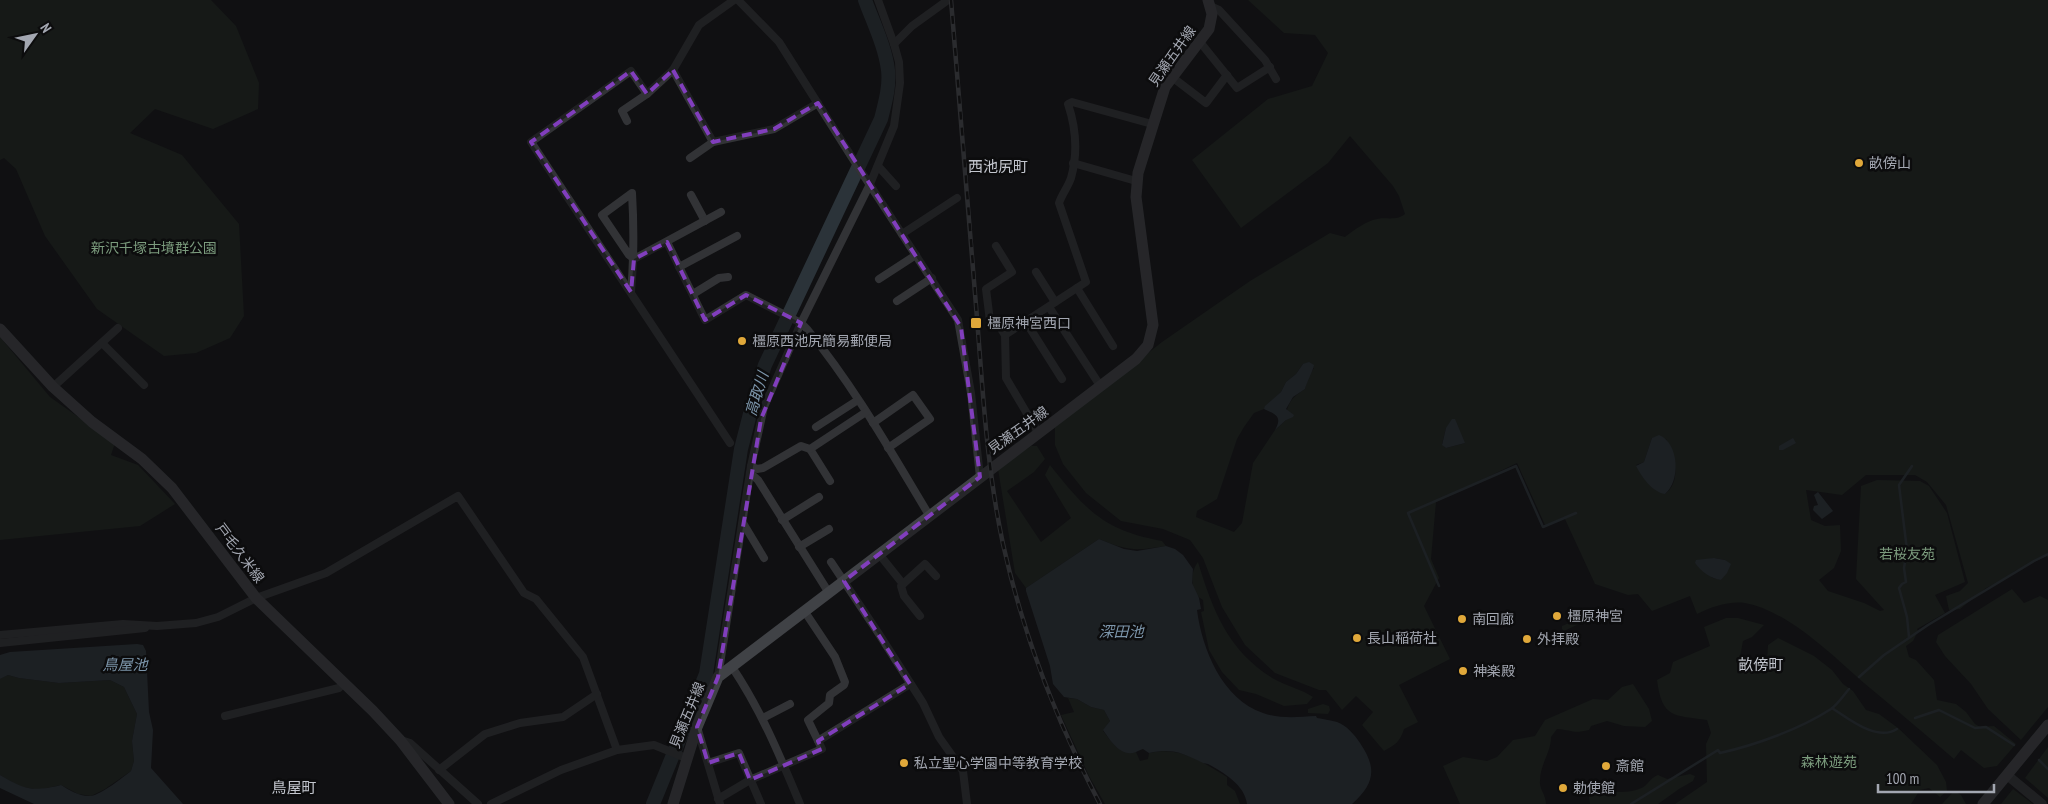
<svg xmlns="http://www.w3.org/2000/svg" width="2048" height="804" font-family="'PT Sans Narrow','Noto Sans JP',sans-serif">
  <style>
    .green { fill: #1d241e; fill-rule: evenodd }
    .water { fill: #2b3339 }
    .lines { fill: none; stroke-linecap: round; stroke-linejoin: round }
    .stream { stroke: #2b3339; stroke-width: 2.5 }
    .river { stroke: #2b3339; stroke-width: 14 }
    .minor { stroke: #323336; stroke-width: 8 }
    .tertiary { stroke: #323336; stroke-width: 10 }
    .secondary { stroke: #404246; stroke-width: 11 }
    .rail-casing { stroke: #4b4d51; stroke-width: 4.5 }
    .rail { stroke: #0c0c0d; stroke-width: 2.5; stroke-dasharray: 8; stroke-linecap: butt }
    .marked { fill: none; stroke: #813ebd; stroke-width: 4; stroke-dasharray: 10 6; stroke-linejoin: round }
    .poi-dot { fill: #e0a83a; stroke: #0c0c0d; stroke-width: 2 }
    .labels { text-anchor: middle; stroke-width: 5; stroke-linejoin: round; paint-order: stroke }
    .street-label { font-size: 14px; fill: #a3a7b1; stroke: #0c0c0d }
    .poi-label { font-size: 14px; fill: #a3a7b1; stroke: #0c0c0d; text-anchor: start }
    .park-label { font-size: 14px; fill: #7b9b7d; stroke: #0c0c0d }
    .neighbourhood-label { font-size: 15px; fill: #c3c6ce; stroke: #0c0c0d }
    .water-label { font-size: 15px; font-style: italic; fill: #7c95aa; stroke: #0c0c0d }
  </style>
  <rect width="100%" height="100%" fill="#101012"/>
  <g class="green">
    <polygon points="0,0 211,0 236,26 259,83 258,109 213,129 155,109 130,133 182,155 239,224 244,316 230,338 196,353 164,356 97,309 45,236 16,169 4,158 0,160"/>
    <path d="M1248,0H2048V558L2047,556L2015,571L2001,581L1986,588L1960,609L1949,610L1946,596L1960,591L1968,583L1946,505L1927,482L1915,475H1866L1842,495L1806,490L1811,520L1825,526L1840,525L1841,551L1834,568L1819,580L1828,591L1864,603L1880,611L1884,610L1856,579L1861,486L1877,480L1920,481L1929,486L1947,513L1965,582L1935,595L1945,613L1917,629L1918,631L1913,641L1906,646L1909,657L1916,660L1934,680L1937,700L1956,704L1966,712L1975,724L1980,727L1994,726L2016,744L1997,766L1984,768L1961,750L1954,759C1924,733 1894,708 1864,683C1832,655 1788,611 1745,603C1728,601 1712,607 1697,614L1690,596L1652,611L1638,594L1628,595L1595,584L1564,517L1545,525L1517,463L1436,502L1431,559L1439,578L1424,606L1450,659L1399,685L1418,722L1404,729C1400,742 1395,745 1384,751L1362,725L1373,712L1356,696L1342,710L1326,690H1319L1275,673L1245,645L1222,607L1203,558L1190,540L1163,529L1121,521L1086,493L1063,464L1055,445V427L1162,342L1250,281L1330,233L1345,237C1354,230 1366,221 1377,219C1387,217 1397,221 1405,214L1399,196L1393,186L1350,136L1328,163L1241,228L1192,160L1268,99L1312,86L1328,53L1315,35L1284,33ZM1303,364L1314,368L1308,377L1305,389C1292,397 1286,404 1286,420L1275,430L1253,463L1242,523L1234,532C1221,526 1209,523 1196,517L1197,511L1217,499L1237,439L1244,427L1254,413L1264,409L1281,392L1286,382L1296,374ZM1446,428L1465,443L1446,448L1442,444ZM1652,438L1666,439C1675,455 1682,481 1665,494L1636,465L1644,462ZM1714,558L1725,560L1730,566L1721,580L1713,578L1695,563Z"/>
    <polygon points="0,337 50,397 115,443 111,455 138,465 175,504 140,526 0,540"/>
    <path d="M1031,446H1037L1045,459L1034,472L1007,491L1041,542L1071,518L1045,475L1050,465C1086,510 1103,530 1162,541L1166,546C1135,551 1128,551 1099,539L1026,588L1015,573L998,469Z"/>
    <path d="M1198,562C1213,611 1228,651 1274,679C1287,686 1301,689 1313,697L1307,704L1284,706L1256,694L1239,690L1222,672L1209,650L1201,612L1204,611L1203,600C1189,593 1190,572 1198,562Z"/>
    <polygon points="2012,589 2024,603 2040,596 2048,600 2048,707 2021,740 1988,709 1971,684 1945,656 1936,642 1938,635"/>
    <path d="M1726,618H1738L1764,625L1752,637L1743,641L1740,657L1748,669C1768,666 1767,663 1768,645L1778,638L1814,656L1832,670L1843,684L1853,691L1866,710L1879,714L1898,728L1937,765L1946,782L1947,791L1940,797L1929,788L1920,790L1911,804H1675L1707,782L1706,744L1711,733L1707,720C1674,715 1662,719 1657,680L1670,673L1673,662L1710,646L1704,627Z"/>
    <polygon points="1578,619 1580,620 1579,624 1564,631 1562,629 1562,626"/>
    <polygon points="8,675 19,678 59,683 110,680 124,687 137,714 132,741 134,761 131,771 105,789 91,796 78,794 61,785 39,790 18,786 0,775 0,679"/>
    <path d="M1633,684L1649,709L1652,721L1645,727L1624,726L1607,721L1591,726L1589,730C1573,734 1572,730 1557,729L1551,737C1551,753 1540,764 1540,781C1539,789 1546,795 1546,804H1460L1443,766L1463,757L1487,761L1497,757L1513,740L1535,736L1545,720L1593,699L1608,700L1622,687Z"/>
    <path d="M1068,698L1077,699L1091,707L1104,710L1110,721L1103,731C1112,742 1120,755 1136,752L1140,761L1148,759L1149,753C1181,746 1202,762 1227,777V785L1235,791L1240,804H1105L1089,776L1061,715L1074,712Z"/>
    <polygon points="1323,704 1329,706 1330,710 1328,714 1308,713 1308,709"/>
    <polygon points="2048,747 2048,798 2025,778"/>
    <path d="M1690,774L1695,776L1693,781L1679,789L1658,804H1590L1588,789L1595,783C1603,783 1605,790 1612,791C1622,793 1638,792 1646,785C1651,780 1651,778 1658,775L1667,779Z"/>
    <polygon points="2013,789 2033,804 2001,804"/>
    <polygon points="1954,791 1961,795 1966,804 1942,804"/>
  </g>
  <g class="water">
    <path d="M1309,362L1314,365C1313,371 1307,381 1305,389L1293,397L1286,409L1294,415L1293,417L1286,420L1275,430C1283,416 1275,414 1264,409L1265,406L1281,392L1286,382L1296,374L1303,364Z"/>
    <polygon points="1452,419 1455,419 1465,443 1446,448 1442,445 1446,428"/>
    <path d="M1659,435C1679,443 1681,481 1665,494C1652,492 1642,477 1636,466L1644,462L1652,438Z"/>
    <polygon points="1793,438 1796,443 1783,450 1779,450 1779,446"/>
    <polygon points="1818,492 1833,511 1822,519 1813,510 1814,506 1818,505 1814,495"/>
    <path d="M1099,539L1124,549L1137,551L1166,546L1175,549L1183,555L1193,569L1192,583L1199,598L1201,609L1197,610C1202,649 1222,699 1263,713C1280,719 1298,717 1316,716L1317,718C1323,719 1330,720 1337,722C1346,725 1355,735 1360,743C1377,768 1375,783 1352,804H1247C1245,785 1223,772 1208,764L1203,763C1182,753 1173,748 1149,753L1143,749C1140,750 1138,751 1136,752C1121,758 1110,740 1103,730L1110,721L1104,710L1091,707L1077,699L1064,697L1053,684L1050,666L1026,591V588Z"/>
    <path d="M1714,558L1725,560L1731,564L1727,573L1721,580C1711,579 1701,571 1695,563L1696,560Z"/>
    <path d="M137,644L143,645L146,651L149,712L153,730L151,768L183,804H34L0,788V775C25,790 33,792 61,785C69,790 80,797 91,796C102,794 122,778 131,771L134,761L132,741L137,714L124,687L110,680L59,683L19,678L8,675L0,679V655L10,652Z"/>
  </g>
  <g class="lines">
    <g class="stream">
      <polyline points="1439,586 1408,513 1516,466 1543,527 1576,513"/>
      <polyline points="1909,637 1907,617 1899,588 1902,584 1906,582 1904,568 1907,550 1899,485 1912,466"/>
      <polyline points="1859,677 1884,655 1928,625 2034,561 2048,554"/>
      <path d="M1832,708C1849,719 1877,742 1897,729"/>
      <polyline points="1915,718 1939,710 1975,728 1986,727 2014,745"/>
      <polyline points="2039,760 2048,769"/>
      <path d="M1631,804L1718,750L1720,753C1756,745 1800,729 1831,709C1838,704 1843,696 1849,689"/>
    </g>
    <path class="river" d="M653,804L706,674L741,449L755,394L765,365L881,119C885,103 890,86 888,70C885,46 873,22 865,0"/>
    <g class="minor">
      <polyline points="738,0 779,42 851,156 958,320 971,393 980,477"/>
      <polyline points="1210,6 1219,10 1265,60 1276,79"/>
      <polyline points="1200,42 1237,88 1270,67"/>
      <polyline points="894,44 912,26 948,0"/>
      <polyline points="673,70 713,142"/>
      <polyline points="1172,77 1206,103 1227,75"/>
      <polyline points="647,94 631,71 531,142 730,443"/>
      <polyline points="627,121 622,111 647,94 673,70 699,25 734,0"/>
      <polyline points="690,158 713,142 774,129 818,103"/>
      <polyline points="1073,163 1136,181"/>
      <polyline points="878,166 896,186"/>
      <polyline points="691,195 705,221"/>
      <polyline points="902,234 957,198"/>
      <path d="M667,242L705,320L746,295L801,323L807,329C854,386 891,452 929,515"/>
      <polyline points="996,246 1012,272 986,289 990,321 996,321 1005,335 1006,378 1039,434"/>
      <polyline points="679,267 737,236"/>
      <polyline points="1036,272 1055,302"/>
      <polyline points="879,279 916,255"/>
      <polyline points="1077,288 1113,346"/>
      <path d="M631,292C634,258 634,226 632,193L602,215L629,255L634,259L721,212"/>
      <polyline points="693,294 719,278 728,277"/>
      <polyline points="897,301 932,278"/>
      <polyline points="1049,307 1101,387"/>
      <polyline points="1026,322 1062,379"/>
      <path d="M1005,335L1086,282L1059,203C1062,194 1068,187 1071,178C1078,153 1076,128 1068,104L1072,102L1152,124"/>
      <polyline points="102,343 144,385"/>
      <polyline points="53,387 118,328"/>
      <polyline points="873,423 913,395 930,419 888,448"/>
      <polyline points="816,427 858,400"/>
      <polyline points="810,449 830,481"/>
      <polyline points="751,466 757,469 763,468 801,446 810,449 866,412"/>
      <polyline points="750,473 758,480 829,593"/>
      <polyline points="782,520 819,497"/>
      <polyline points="743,523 764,558"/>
      <polyline points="799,547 829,529"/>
      <polyline points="879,554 903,584 901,586 904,596 920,616"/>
      <polyline points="831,562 879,634 923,703 939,737 963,771 967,804"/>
      <polyline points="903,584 925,564 936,576"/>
      <polyline points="0,635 123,624 157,626 196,623 218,617 256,598 326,573 458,496 524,593 536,599 583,657 617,750"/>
      <polyline points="0,643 145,628"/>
      <path d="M732,667C761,710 780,756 800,804"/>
      <polyline points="718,677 751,466 764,407 801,323 870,184 894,126 900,83 899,62 894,44 878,0"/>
      <polyline points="225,716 339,688 344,683"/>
      <polyline points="763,718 790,704"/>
      <polyline points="697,727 720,804"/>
      <polyline points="401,740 410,743 478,804"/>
      <polyline points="818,741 910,684"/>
      <polyline points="708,763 739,753 761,804"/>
      <polyline points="439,770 485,734 520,723 563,717 597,694"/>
      <polyline points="718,799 750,780 822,749 808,720 829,703 830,695 844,685 845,682 835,657 805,612"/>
      <polyline points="491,804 561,770 617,750 654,745 686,758"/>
    </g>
    <polyline class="tertiary" points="2007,775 2042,804"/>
    <g class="secondary">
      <polyline points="0,329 53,387 92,422 142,459 172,488 256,598 373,711 400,740 449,804"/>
      <polyline points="673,804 697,727 718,677 1136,359 1148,345 1153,325 1136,197 1138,173 1165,87 1209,29 1212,14 1208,0"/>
      <polyline points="1983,804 2048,725"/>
    </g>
    <defs>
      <path id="rail" d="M951,0C960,106 969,212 977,318C983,394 987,470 1003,544C1023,635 1057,722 1100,804"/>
    </defs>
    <use href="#rail" class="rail-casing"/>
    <use href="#rail" class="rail"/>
  </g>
  <path d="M0 0H2048V804H0ZM673,70L713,142L774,129L818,103L961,327L980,477L844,581L910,684L818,741L822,749L750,780L739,753L708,763L697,727L718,677L761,419L801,323L746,295L705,320L667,242L634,259L631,292L531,142L631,71L647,94Z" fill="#101012" fill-opacity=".55" fill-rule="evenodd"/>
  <path class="marked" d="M673,70L713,142L774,129L818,103L961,327L980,477L844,581L910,684L818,741L822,749L750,780L739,753L708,763L697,727L718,677L761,419L801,323L746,295L705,320L667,242L634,259L631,292L531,142L631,71L647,94Z"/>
  <g class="poi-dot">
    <circle cx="1859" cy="163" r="5"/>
    <rect x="970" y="317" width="12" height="12" rx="2.5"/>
    <circle cx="742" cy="341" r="5"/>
    <circle cx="1557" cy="616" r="5"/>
    <circle cx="1462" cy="619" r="5"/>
    <circle cx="1357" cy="638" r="5"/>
    <circle cx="1527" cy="639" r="5"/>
    <circle cx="1463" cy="671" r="5"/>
    <circle cx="904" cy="763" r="5"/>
    <circle cx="1606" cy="766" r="5"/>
    <circle cx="1563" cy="788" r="5"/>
  </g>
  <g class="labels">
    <g class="street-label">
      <text transform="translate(1172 56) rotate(-55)" y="5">見瀬五井線</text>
      <text transform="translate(1018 430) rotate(-36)" y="5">見瀬五井線</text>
      <text transform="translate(240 553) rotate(53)" y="5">戸毛久米線</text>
      <text transform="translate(687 715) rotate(-68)" y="5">見瀬五井線</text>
    </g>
    <g class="poi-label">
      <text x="1869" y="168">畝傍山</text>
      <text x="987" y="328">橿原神宮西口</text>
      <text x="752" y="346">橿原西池尻簡易郵便局</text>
      <text x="1567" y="621">橿原神宮</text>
      <text x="1472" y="624">南回廊</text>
      <text x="1367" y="643">長山稲荷社</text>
      <text x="1537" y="644">外拝殿</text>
      <text x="1473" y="676">神楽殿</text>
      <text x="914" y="768">私立聖心学園中等教育学校</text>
      <text x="1616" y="771">斎館</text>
      <text x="1573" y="793">勅使館</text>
    </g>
    <g class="park-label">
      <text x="154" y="253">新沢千塚古墳群公園</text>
      <text x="1907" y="559">若桜友苑</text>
      <text x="1829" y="767">森林遊苑</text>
    </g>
    <g class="neighbourhood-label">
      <text x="998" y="172">西池尻町</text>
      <text x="1761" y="670">畝傍町</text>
      <text x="294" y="793">鳥屋町</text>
    </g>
    <g class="water-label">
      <text transform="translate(757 394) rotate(-73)" y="5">高取川</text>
      <text x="1121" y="637">深田池</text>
      <text x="125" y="670">鳥屋池</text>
    </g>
  </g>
  <g transform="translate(35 35) rotate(57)" stroke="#0c0c0d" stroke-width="4" paint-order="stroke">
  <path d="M0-4L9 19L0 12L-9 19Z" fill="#a3a7b1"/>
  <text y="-8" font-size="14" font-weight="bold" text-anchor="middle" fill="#a3a7b1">N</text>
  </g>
  <path d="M1878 784v8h116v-8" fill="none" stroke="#a3a7b1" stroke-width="2.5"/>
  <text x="1886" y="784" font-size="15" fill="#a3a7b1" stroke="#0c0c0d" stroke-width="4" paint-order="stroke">100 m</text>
</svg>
